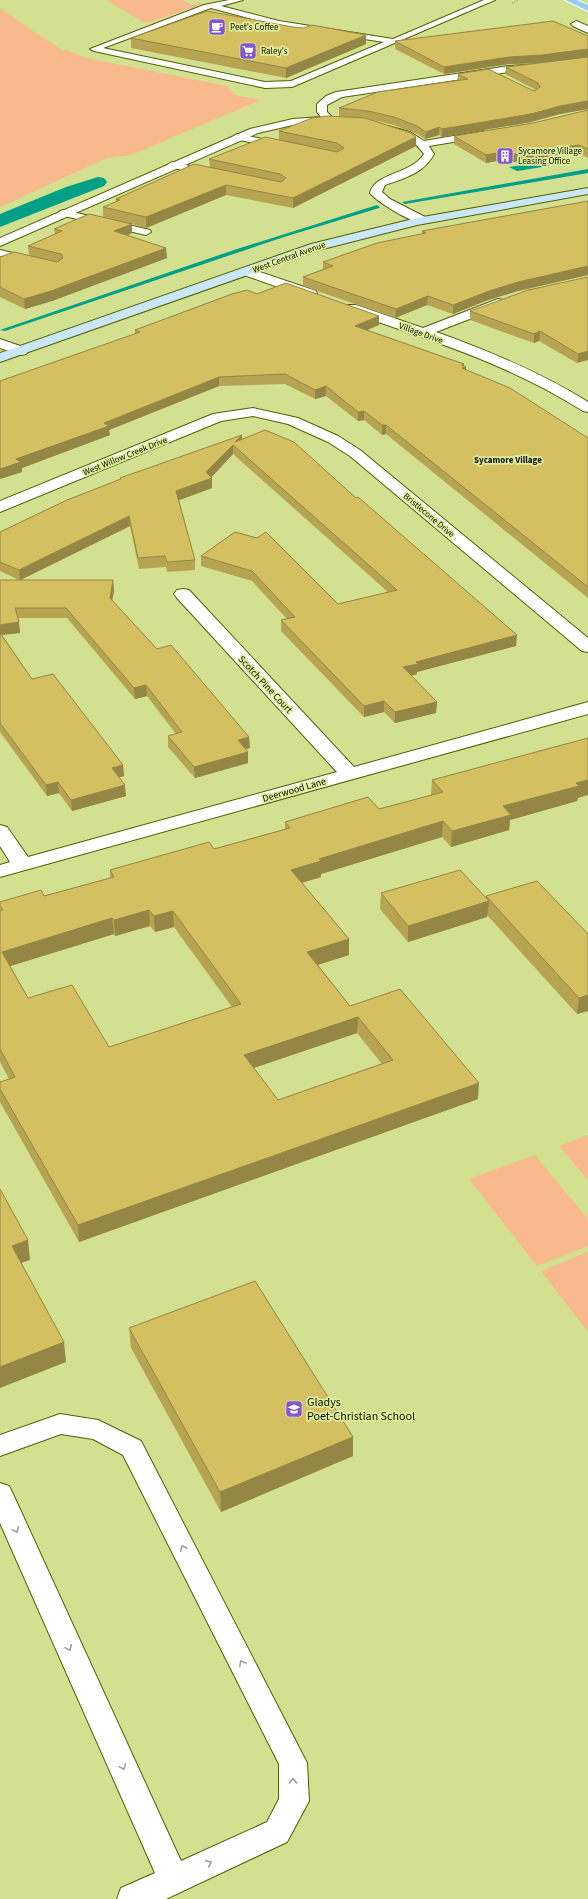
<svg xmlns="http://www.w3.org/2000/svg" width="588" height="1899" font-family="'Source Sans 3',sans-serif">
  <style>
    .green { fill: #f8ba8d }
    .water { fill: #00a088 }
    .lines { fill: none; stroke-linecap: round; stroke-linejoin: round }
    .stream { fill: #00a088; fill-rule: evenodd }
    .canal { fill: #00a088; fill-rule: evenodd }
    .lane-casing { stroke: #535e03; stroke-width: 2 }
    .street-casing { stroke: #535e03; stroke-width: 2 }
    .secondary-casing { stroke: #535e03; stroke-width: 2 }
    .primary-casing { stroke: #fff; stroke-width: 2 }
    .path { stroke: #818b55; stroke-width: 1; stroke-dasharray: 1 1.5; stroke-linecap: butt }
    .lane { fill: #fff; fill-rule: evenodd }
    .street { fill: #fff; fill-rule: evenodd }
    .secondary { fill: #cae7f7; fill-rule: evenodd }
    .primary { fill: #96ceef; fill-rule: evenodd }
    .wall { fill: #b6a453; fill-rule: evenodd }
    .shaded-wall { fill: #948644 }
    .building { fill: #d4bf61; stroke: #948644; fill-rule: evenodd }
    .oneway { stroke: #9fa099 }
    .labels { text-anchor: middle; stroke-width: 3.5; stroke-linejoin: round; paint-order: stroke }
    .far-poi-label { font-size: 9px; fill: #0e1100; stroke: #dfed9d; text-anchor: start }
    .far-street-label { font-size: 9px; fill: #0e1100; stroke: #dfed9d }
    .far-neighbourhood-label { font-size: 9px; font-weight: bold; fill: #0e1100; stroke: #dfed9d }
    .street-label { font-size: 10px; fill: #0e1100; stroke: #dfed9d }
    .near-poi-label { font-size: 12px; fill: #0e1100; stroke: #dfed9d; text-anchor: start }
  </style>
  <rect width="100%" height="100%" fill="#d2e090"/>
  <g class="green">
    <polygon points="106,0 183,0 192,5 199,2 202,4 148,23 143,22"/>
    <polygon points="0,8 63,51 67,50 86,58 227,86 235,95 261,100 131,155 107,158 0,207"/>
    <polygon points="588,1135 588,1180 559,1146"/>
    <polygon points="535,1155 588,1219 588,1246 537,1266 469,1179"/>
    <polygon points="588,1252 588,1332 541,1271"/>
  </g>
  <polygon class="water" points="542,162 549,166 517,171 509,167"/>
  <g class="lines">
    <g class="stream">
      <polygon points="588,169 588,173 405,204 402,202"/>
      <polygon points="377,205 380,207 379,208 284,237 5,331 0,330 234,250"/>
    </g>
    <polygon class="canal" points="98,177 104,178 107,182 104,186 0,227 0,214 66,187"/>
    <defs>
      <g id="lane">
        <path d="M229,0H243L221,6L279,21L393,39L484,0H495L292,87L265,88L94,51L90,49L204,5ZM211,8L279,26L384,42L291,81L265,82L103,48Z"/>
        <polygon points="238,134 281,143 286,146 281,149 235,139 233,137 235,135"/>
        <polygon points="172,162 213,171 215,173 210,176 169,167 167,165"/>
        <polygon points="64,210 150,230 151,232 146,235 60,215 59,213 60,211"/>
        <polygon points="0,250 35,258 36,260 31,263 0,256"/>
        <polygon points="60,1414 98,1420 141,1441 307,1763 309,1801 287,1842 166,1899 117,1899 121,1888 155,1873 0,1523 0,1483 9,1486 13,1494 181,1861 267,1822 279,1799 279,1764 123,1455 93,1439 61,1434 0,1456 0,1435"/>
      </g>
      <g id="street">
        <polygon points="576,21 588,26 588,33 573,26 571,24"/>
        <polygon points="588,58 588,64 542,70 509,72 342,97 327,105 327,112 333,118 337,119 338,121 337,123 293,125 258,133 0,246 0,238 250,129 293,119 321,117 317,112 317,104 326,96 336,92 509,66 542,64"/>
        <path d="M388,126L410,132L424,141L483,131L488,134L483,137L429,146L434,154C424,173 405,178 385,185L382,192L390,199L425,217L427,220L425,223C414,225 377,202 370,193C375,172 411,175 424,154C415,140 399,135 384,131L383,129L384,127Z"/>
        <polygon points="248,268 316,291 317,294 316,297 306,297 244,275 242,272 244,269"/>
        <path d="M498,299L503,300L504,303L503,306L436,332C489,351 540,372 588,402V412L583,411C509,364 428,339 346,311L344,308L346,305H356L423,328Z"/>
        <polygon points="0,339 26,348 28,351 26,354 21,355 0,348"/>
        <polygon points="253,408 298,418 338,436 360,450 588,638 588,652 582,651 350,456 328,442 288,424 253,416 221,421 0,512 0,501 213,414"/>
        <polygon points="183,589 189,590 354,767 588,702 588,714 0,877 0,865 10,862 0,846 0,825 7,827 28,857 337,772 177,598 174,594 177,590"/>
      </g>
      <polygon id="secondary" points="588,188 588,194 417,225 319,250 0,362 0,353 311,244 417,218"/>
      <polygon id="primary" points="565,0 577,0 588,5 588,11"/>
    </defs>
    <use href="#lane" class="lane-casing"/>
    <use href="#street" class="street-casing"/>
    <use href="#secondary" class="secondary-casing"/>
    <use href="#primary" class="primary-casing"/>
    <polyline class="path" points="512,3 519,0"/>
    <use href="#lane" class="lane"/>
    <use href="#street" class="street"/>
    <use href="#secondary" class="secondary"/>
    <use href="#primary" class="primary"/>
  </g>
  <g class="wall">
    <polygon points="588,36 588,109 560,114 531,122 442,137 439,135 425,139 417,134 394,125 368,119 416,146 293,208 226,195 146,228 132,224 132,233 127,236 167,258 52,301 25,309 0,297 0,257 29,255 28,246 55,234 54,229 103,217 103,207 116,202 116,199 210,168 209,159 279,140 279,131 355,118 339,116 339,108 457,81 458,74 534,91 536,90 505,74 506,67 540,63 509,64 444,74 395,49 395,41"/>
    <polygon points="131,38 366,44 286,78 131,48"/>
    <polygon points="588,110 588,158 578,153 507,163 502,160 486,163 454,144 454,136 533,123"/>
    <polygon points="588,201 588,275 518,291 488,300 453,314 427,305 395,318 303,286 303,277 323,269 323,262 422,234 422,231"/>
    <polygon points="588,277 577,363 539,341 534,343 470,320 470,311"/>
    <polygon points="257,294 379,316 379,325 367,330 464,364 464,366 466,367 466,370 588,438 588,598 386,434 382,435 364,420 358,421 326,396 315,399 285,384 219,386 109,430 110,435 22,468 22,472 0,479 135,333 135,330"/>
    <polygon points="242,439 516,646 417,672 417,674 411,676 437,702 436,713 395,723 384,712 364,717 281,631 281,620 287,619 252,581 201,566 201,556 235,532 338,604 388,592 233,454 211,477 212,478 212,488 179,500 195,560 195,570 167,572 166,567 139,569 130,526 21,580 113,580 114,590 112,600 157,649 249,737 250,748 246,749 248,763 195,778 168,747 168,736 176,734 147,696 135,699 67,618 18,618 20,633 2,635 32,679 123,765 124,776 119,777 126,796 72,811 59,793 47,796 0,732 0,580 19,580 0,571 0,532 120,479 120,478"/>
    <path d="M432,780L578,798L577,801L510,820L509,830L451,847L442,837L321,874V877L302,883L349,939V955L318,965L350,1006L478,1099L79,1242L0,1102V1082L9,1079L0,1062V902L44,896L110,878V870L214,849L285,829V822L379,809L431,795ZM150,926L155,932L174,927L232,1007L109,1047L28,998L10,966L114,934L115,936ZM357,1033L382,1064L278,1100L254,1068Z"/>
    <polygon points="381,893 486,898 486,896 588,934 588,1011 577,1014 487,915 487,917 408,942 380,909"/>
    <polygon points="129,1328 353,1437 353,1456 221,1512 131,1348"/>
  </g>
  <g class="shaded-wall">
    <polygon points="366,35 366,44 286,78 286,68"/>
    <polygon points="588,49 588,57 542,63 509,64 444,74 444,67 509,57"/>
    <polygon points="588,101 588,109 560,114 531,122 442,137 442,129"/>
    <polygon points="439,127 439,135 425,139 426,132"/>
    <polygon points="416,137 416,146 293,208 293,198"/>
    <polygon points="579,145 578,153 507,163 508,155"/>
    <polygon points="502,152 502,160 486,163 486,155"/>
    <polygon points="226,185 226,195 146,228 146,217"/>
    <polygon points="132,224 132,233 114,241 114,231"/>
    <polygon points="166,248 167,258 52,301 25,309 24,299"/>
    <polygon points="588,266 588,275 518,291 488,300 453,314 453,305 489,291 518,282"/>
    <polygon points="428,296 427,305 395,318 396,309"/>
    <polygon points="379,316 379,325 355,335 355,326"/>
    <polygon points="540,331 539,341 534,343 534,334"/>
    <polygon points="588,351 588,360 577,363 578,354"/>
    <polygon points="464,364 464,368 466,367 466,376 461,378 462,365"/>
    <polygon points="219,377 219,386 109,430 110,435 22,468 22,472 0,479 0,469 16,459 104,423"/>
    <polygon points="326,386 326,396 315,399 315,390"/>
    <polygon points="364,411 364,420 358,421 358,412"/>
    <polygon points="382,425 386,425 386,434 382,435"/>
    <polygon points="242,435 242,445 235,442"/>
    <polygon points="233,445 233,454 209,480 212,478 212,488 177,501 176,491 206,472"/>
    <polygon points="129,516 130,526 20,580 19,570"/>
    <polygon points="113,580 114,590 111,608 110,598"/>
    <polygon points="19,622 20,633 0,635 0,625"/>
    <polygon points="517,635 516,646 417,672 417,674 402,678 403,667 416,662"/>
    <polygon points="146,685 147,696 135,699 134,688"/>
    <polygon points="384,701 384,712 364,717 364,706"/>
    <polygon points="437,702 436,713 395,723 395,712"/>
    <polygon points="249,737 250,748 238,751 238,740"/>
    <polygon points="248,752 248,763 195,778 194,767"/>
    <polygon points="123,765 124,776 113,779 112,768"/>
    <polygon points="588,780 588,795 578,798 577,801 510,820 509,830 451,847 452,831 503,806 576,783"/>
    <polygon points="58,782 59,793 47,796 46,785"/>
    <polygon points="125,785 126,796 72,811 71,800"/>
    <polygon points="443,821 442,837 321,874 321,877 291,886 291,870 319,859"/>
    <polygon points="489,901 487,917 408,942 408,926"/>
    <polygon points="149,910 150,926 115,936 114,920"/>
    <polygon points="173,911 174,927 155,932 154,916"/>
    <polygon points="112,918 114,934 4,968 2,952"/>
    <polygon points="349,939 349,955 307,968 307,952"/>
    <polygon points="588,995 588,1011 577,1014 579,998"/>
    <polygon points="358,1017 357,1033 244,1071 244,1055"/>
    <polygon points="479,1083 478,1099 79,1242 78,1225"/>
    <polygon points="28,1240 30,1260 15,1265 12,1246"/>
    <polygon points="64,1342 66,1362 0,1388 0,1367"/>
    <polygon points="353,1437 353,1456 221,1512 220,1492"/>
  </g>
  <g class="building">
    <polygon points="207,11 293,27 304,28 312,25 366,35 286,68 131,38"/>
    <polygon points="553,21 588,36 588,49 542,55 509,57 444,67 395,41"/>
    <polygon points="588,57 588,101 560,106 531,114 442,129 439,127 426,132 417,126 394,117 368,111 339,108 378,92 468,79 458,74 488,69 534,91 540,87 538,83 506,67"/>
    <polygon points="588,110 588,149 579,145 508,155 502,152 486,155 454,136 533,123"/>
    <polygon points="327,116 365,118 411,133 416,137 293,198 226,185 146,217 103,207 120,200 116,199 194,164 281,182 286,178 280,174 209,159 265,137 337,152 344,148 337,143 279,131 312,118"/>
    <polygon points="588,201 588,266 518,282 489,291 453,305 428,296 396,309 303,277 333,266 323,262 377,243 426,233 422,231"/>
    <polygon points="89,214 132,224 114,231 166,248 51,291 24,299 0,287 0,257 14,252 57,262 63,258 61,254 28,246 62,231 54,229"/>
    <polygon points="588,277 588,351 578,354 540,331 534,334 470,311 528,290"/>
    <polygon points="286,283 379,316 355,326 464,364 462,365 466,367 462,368 510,388 588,438 588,587 386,425 382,425 364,411 358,412 326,386 315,390 285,374 219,377 104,423 109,426 16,459 21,462 0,469 0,381 140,332 135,330 232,294 247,290 257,294"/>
    <polygon points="265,430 294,442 356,498 358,497 517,635 416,662 418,664 403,667 437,702 395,712 384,701 364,706 281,620 295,617 252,571 201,556 235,532 257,538 266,532 338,604 397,590 233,445 206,472 212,478 176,491 195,560 167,562 165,556 138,558 129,516 19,570 0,562 0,532 67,500 121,479 120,478 242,435 235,442"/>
    <polygon points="0,580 113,580 110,598 157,649 171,645 249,737 238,740 248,752 194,767 168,736 182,732 146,685 134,688 66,608 15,608 19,622 0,625"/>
    <polygon points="0,633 32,679 53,674 123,765 112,768 125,785 71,800 58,782 46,785 0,723"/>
    <path d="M588,738V780L576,783L579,786L503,806L511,815L452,831L443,821L319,859L321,861L291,870L349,939L307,952L350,1006L400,989L479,1083L78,1225L0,1089V1082L15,1077L0,1049V911L3,910L0,906V902L41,890L44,896L114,877L110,870L209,842L214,849L290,828L285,822L368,797L379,809L443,792L432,780ZM149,910L154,916L173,911L241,1004L109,1047L72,985L28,998L2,952L112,918L114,920ZM358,1017L393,1060L278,1100L244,1055Z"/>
    <polygon points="460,870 489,901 408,926 381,893"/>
    <polygon points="537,881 588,934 588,995 579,998 486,896"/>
    <polygon points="0,1189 28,1240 12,1246 64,1342 0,1367"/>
    <polygon points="255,1281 353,1437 220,1492 129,1328"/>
  </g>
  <defs><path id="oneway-chevron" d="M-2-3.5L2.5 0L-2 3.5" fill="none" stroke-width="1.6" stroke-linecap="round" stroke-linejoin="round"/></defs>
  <g class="oneway">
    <use href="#oneway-chevron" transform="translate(16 1530) rotate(66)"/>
    <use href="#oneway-chevron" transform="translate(183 1548) rotate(-117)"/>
    <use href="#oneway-chevron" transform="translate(69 1648) rotate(66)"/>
    <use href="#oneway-chevron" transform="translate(242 1663) rotate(-117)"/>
    <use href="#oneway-chevron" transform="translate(123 1767) rotate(66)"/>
    <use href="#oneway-chevron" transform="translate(293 1781) rotate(-92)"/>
    <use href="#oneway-chevron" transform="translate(209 1863) rotate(-25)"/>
  </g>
  <defs>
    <symbol id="cafe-square" viewBox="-11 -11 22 22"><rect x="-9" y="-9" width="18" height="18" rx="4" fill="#8357d1" stroke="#dfed9d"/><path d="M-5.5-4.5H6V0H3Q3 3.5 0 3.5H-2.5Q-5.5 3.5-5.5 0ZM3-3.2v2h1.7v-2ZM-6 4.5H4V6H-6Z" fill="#fff"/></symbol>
    <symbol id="supermarket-square" viewBox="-11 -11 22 22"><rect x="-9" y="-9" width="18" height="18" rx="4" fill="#8357d1" stroke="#dfed9d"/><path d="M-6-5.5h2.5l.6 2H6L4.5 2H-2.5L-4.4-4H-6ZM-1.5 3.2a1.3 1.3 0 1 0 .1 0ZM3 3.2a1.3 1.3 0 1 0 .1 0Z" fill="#fff"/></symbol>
    <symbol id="building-square" viewBox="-11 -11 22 22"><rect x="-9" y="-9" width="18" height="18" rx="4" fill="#8357d1" stroke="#dfed9d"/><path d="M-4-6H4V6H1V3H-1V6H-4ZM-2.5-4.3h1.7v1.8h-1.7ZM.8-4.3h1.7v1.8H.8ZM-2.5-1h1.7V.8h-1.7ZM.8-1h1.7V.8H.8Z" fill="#fff"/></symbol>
    <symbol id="school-square" viewBox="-11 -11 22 22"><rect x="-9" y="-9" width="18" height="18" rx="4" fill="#8357d1" stroke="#dfed9d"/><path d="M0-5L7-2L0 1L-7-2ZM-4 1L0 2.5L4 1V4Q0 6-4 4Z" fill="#fff"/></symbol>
  </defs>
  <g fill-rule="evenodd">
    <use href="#cafe-square" x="207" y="17" width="20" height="20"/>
    <use href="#supermarket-square" x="238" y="41" width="20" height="20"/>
    <use href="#building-square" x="495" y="146" width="20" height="20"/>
    <use href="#school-square" x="284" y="1399" width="20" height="20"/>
  </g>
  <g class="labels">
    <g class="far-poi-label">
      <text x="230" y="30">Peet's Coffee</text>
      <text x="261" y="54">Raley's</text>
      <text x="518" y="154">Sycamore Village<tspan x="518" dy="10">Leasing Office</tspan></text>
    </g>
    <g class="far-street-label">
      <text transform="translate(289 257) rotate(-20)" y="3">West Central Avenue</text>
      <text transform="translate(421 333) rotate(20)" y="3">Village Drive</text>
      <text transform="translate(125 456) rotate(-22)" y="3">West Willow Creek Drive</text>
      <text transform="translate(429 515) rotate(40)" y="3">Bristlecone Drive</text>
    </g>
    <g class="far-neighbourhood-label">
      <text x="508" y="463">Sycamore Village</text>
    </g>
    <g class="street-label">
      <text transform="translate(266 684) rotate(47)" y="4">Scotch Pine Court</text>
      <text transform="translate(294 789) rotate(-16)" y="4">Deerwood Lane</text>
    </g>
    <g class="near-poi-label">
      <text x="307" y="1406">Gladys<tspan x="307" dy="14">Poet-Christian School</tspan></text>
    </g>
  </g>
</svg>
